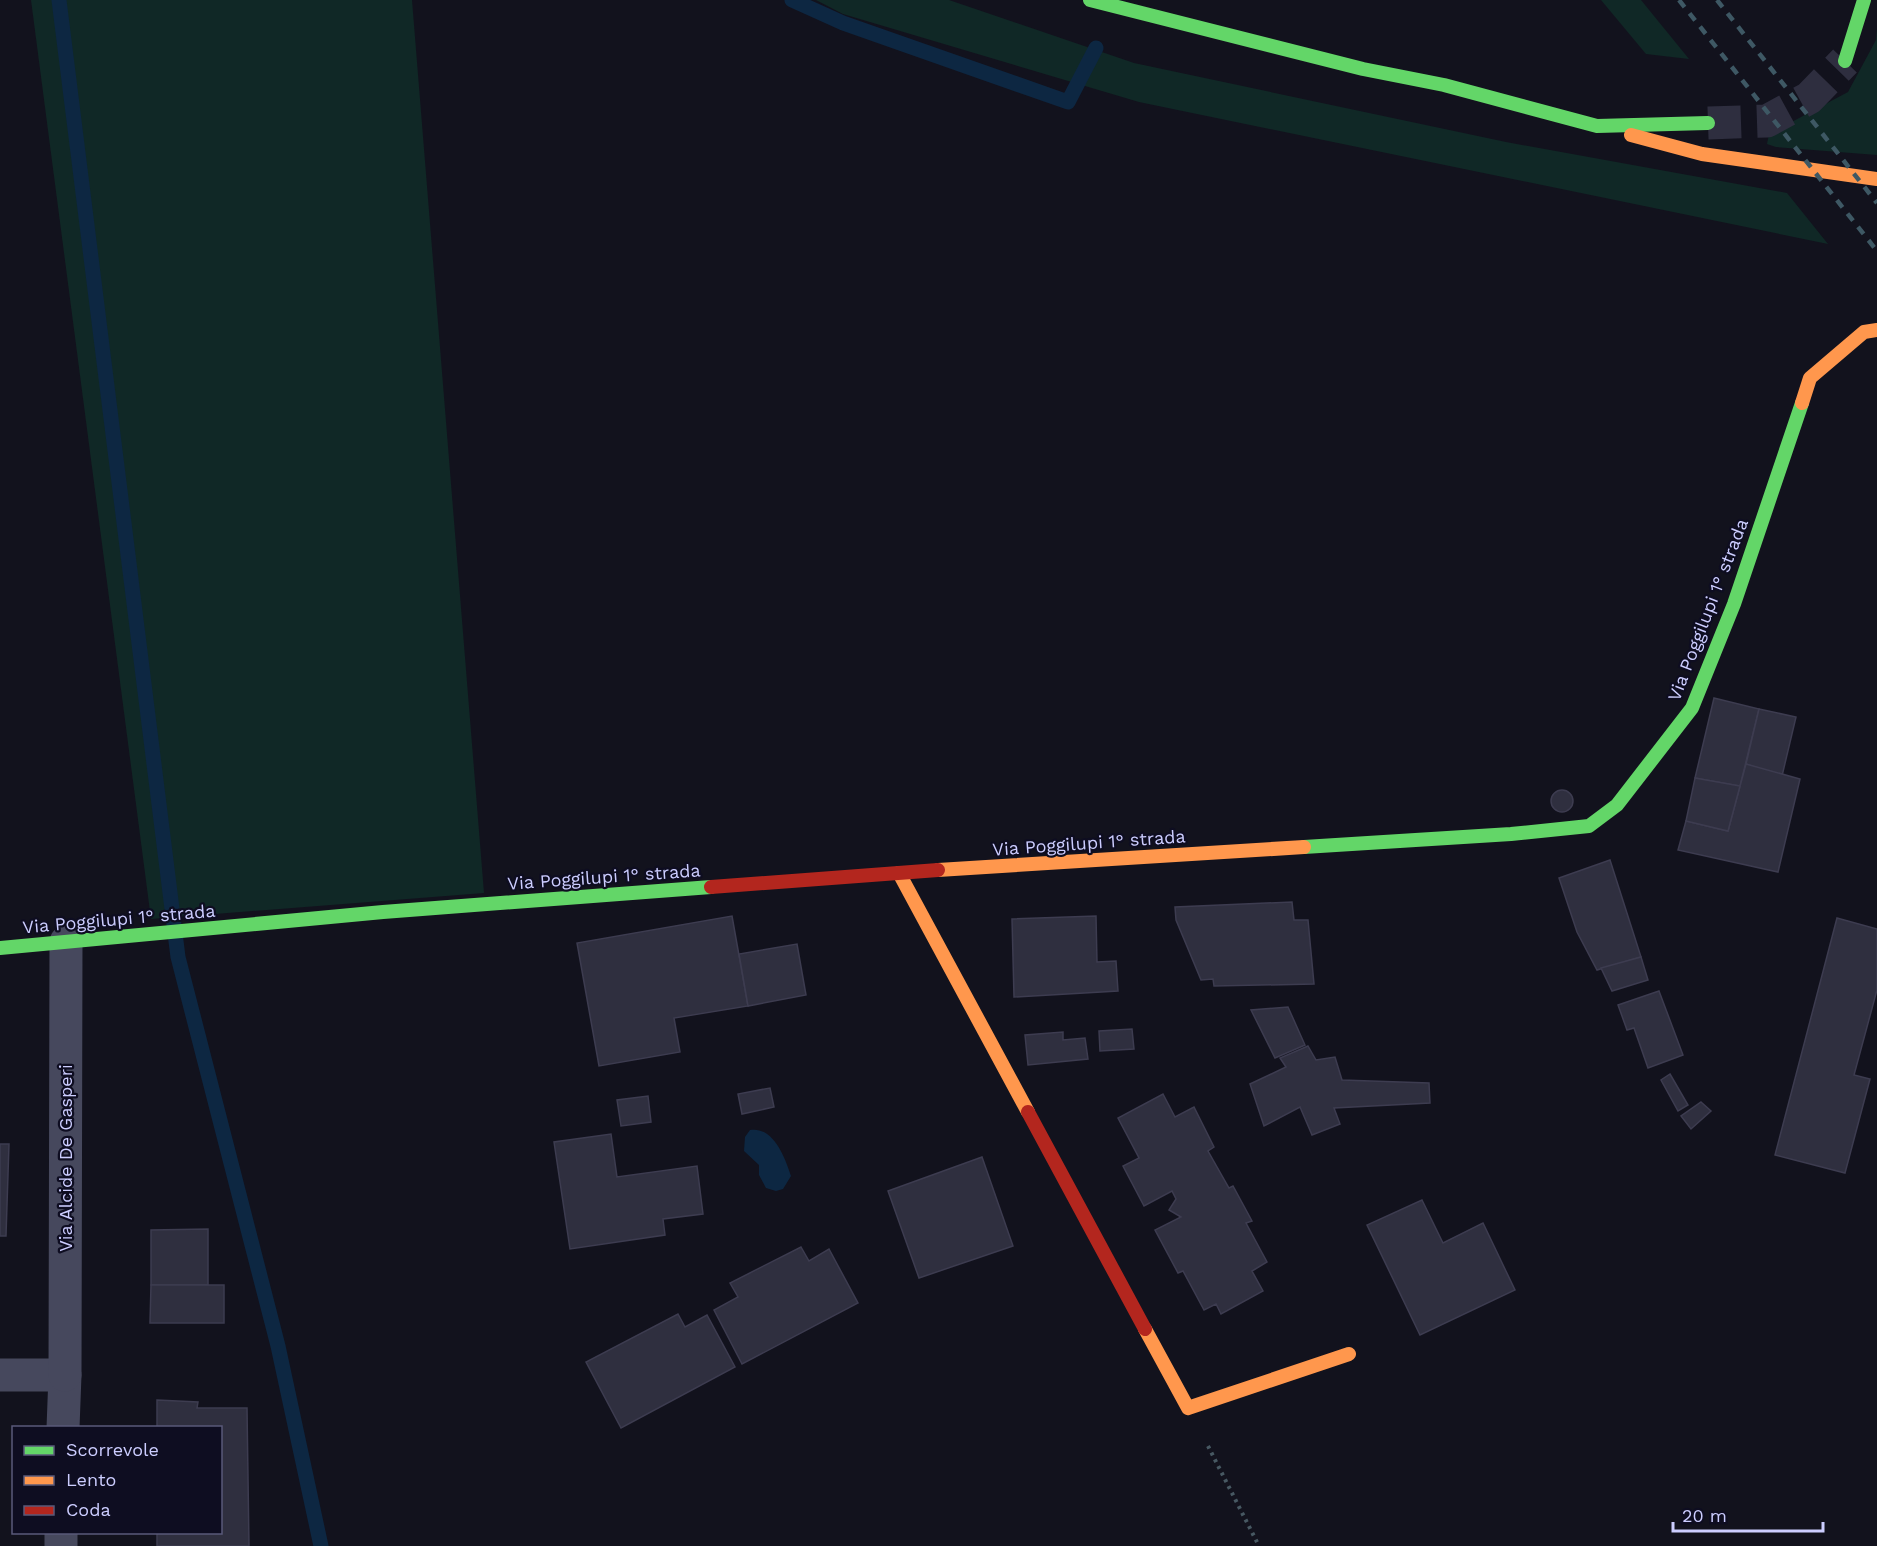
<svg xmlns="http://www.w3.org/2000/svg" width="1877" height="1546" font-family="'Work Sans',sans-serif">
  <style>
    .green { fill: #102826 }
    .water { fill: #0d2742 }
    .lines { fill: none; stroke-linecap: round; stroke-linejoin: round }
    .stream { stroke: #0d2742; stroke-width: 15 }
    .building { fill: #2f2f3f; stroke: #3d3c50; stroke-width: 1.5 }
    .primary-tunnel { stroke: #2e2e3f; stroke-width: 33; stroke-dasharray: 33 16; stroke-linecap: butt }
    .path { stroke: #475862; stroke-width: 4; stroke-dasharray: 3 4.5; stroke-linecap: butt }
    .street { stroke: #46485d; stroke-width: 33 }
    .fast { stroke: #63d668; stroke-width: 14 }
    .slow { stroke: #ff974d; stroke-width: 14 }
    .jam { stroke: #b3261e; stroke-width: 14 }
    .rail { stroke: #3e5864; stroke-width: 4.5; stroke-dasharray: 9 8; stroke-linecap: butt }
    .labels { text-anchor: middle; stroke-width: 4.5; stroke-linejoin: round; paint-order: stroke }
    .street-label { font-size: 18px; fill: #cccdff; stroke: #0e0d21 }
  </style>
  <rect width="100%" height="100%" fill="#12121d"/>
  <g class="green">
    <polygon points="31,0 412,0 484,893 151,919"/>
    <polygon points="816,0 949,0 1134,63 1506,142 1787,193 1828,244 1139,102 843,14"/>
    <polygon points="1601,0 1641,0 1689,59 1646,54"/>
    <polygon points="1877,29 1877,155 1776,147 1767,144 1769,134 1848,92 1876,40"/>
  </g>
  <path class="water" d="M750,1130C773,1126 785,1157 791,1176L783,1189L776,1191L766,1188L759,1175V1165L744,1151L745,1137Z"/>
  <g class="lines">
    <g class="stream">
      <polyline points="59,0 178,957 278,1346 321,1546"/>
      <polyline points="792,0 843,23 1068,102 1096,48"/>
    </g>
  </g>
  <g class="building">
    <polygon points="1714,698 1759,709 1740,786 1695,778"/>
    <polygon points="1759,709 1796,717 1782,776 1746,764"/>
    <polygon points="1746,764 1800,779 1778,872 1678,850 1686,821 1728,831"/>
    <polygon points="1695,778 1740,786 1728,831 1686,821"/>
    <circle cx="1562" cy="801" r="11"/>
    <polygon points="1610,860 1641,957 1597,970 1577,932 1559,878"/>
    <polygon points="1292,902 1294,920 1308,920 1314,984 1214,986 1213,979 1201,980 1176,920 1175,907"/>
    <polygon points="732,916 748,1006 674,1018 680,1052 599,1066 577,943"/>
    <polygon points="1096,916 1097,962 1116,961 1118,991 1014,997 1012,919"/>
    <polygon points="1837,918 1877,929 1877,990 1854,1075 1870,1079 1845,1173 1775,1155"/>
    <polygon points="797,944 806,995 748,1006 739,954"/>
    <polygon points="1641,957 1648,980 1612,991 1601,968"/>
    <polygon points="1659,991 1683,1055 1648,1068 1634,1028 1627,1030 1618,1005"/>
    <polygon points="1288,1007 1305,1045 1275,1058 1251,1010"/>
    <polygon points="1132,1029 1134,1049 1100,1051 1099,1031"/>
    <polygon points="1063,1032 1063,1040 1085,1038 1088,1059 1028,1065 1025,1035"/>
    <polygon points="1308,1046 1316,1060 1335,1057 1342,1080 1429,1083 1430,1103 1334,1108 1340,1124 1312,1135 1300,1107 1264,1126 1250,1084 1286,1067 1280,1058"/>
    <polygon points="1670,1074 1688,1105 1678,1111 1661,1080"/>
    <polygon points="770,1088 774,1107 742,1114 738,1094"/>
    <polygon points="1163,1094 1175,1117 1194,1107 1214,1147 1208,1151 1229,1188 1233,1186 1252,1221 1246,1223 1267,1262 1252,1271 1263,1291 1221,1314 1216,1304 1204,1310 1183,1271 1178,1273 1155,1230 1181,1217 1169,1210 1176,1199 1172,1191 1144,1206 1123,1166 1139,1158 1118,1118"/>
    <polygon points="648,1096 651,1122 621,1126 617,1100"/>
    <polygon points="1701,1102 1711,1111 1691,1129 1681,1116"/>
    <polygon points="611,1134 617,1177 697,1166 703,1214 663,1219 665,1235 570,1249 554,1142"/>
    <polygon points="0,1144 9,1144 6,1236 0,1236"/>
    <polygon points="982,1157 1013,1246 919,1278 888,1191"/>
    <polygon points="1422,1200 1443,1243 1483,1223 1515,1290 1420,1335 1367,1225"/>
    <polygon points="208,1229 208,1285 151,1285 151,1230"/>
    <polygon points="801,1247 809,1261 829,1249 858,1303 742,1364 714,1310 738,1297 730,1283"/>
    <polygon points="151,1285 224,1285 224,1323 150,1323"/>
    <polygon points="678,1314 685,1327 707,1315 735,1367 621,1428 586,1362"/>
    <polygon points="157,1400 198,1402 197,1408 247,1408 249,1546 157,1546 157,1532 220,1532 220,1428 157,1428"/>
  </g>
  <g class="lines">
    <polyline class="primary-tunnel" points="1708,123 1767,121 1809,98 1845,61"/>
    <polyline class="path" points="1208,1446 1259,1546"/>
    <g class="street">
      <polyline points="0,1375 65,1375 63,1428"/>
      <polyline points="65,1375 66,942"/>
      <polyline points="61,1546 61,1532"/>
    </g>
    <g class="fast">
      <polyline points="1090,0 1363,69 1444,85 1597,126 1708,123"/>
      <polyline points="1845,61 1864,0"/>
      <polyline points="1304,847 1511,834 1589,826 1617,805 1692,708 1734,604 1802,403"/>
      <polyline points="0,948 383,912 711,887"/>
    </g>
    <g class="slow">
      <polyline points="1631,135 1702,154 1877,179"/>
      <polyline points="1802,403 1810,378 1864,332 1877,330"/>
      <polyline points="938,870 1304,847"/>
      <polyline points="899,873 1028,1112"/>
      <polyline points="1145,1329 1188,1408 1349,1354"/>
    </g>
    <g class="jam">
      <polyline points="711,887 938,870"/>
      <polyline points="1028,1112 1145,1329"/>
    </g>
    <g class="rail">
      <polyline points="1679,0 1877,251"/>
      <polyline points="1717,0 1877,203"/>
    </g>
  </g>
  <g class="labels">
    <g class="street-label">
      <text transform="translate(1708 610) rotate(-69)" y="6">Via Poggilupi 1° strada</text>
      <text transform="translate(1089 843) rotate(-4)" y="6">Via Poggilupi 1° strada</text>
      <text transform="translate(604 877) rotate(-4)" y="6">Via Poggilupi 1° strada</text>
      <text transform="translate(119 919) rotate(-5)" y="6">Via Poggilupi 1° strada</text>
      <text transform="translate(66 1158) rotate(-90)" y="6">Via Alcide De Gasperi</text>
    </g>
  </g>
  <rect x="12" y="1426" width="210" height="108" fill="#0e0d21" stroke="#5a5a7a" stroke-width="1.5"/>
  <rect x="24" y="1446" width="30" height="9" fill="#63d668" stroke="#5a5a7a" stroke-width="1.5"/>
  <text x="66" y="1456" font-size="18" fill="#cccdff">Scorrevole</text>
  <rect x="24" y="1476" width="30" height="9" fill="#ff974d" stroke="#5a5a7a" stroke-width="1.5"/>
  <text x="66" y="1486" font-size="18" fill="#cccdff">Lento</text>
  <rect x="24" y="1506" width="30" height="9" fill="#b3261e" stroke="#5a5a7a" stroke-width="1.5"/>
  <text x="66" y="1516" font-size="18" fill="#cccdff">Coda</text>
  <path d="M1673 1522v9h150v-9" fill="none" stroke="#cccdff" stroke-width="3"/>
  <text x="1682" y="1522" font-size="18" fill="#cccdff" stroke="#0e0d21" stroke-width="4.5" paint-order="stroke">20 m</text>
</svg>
